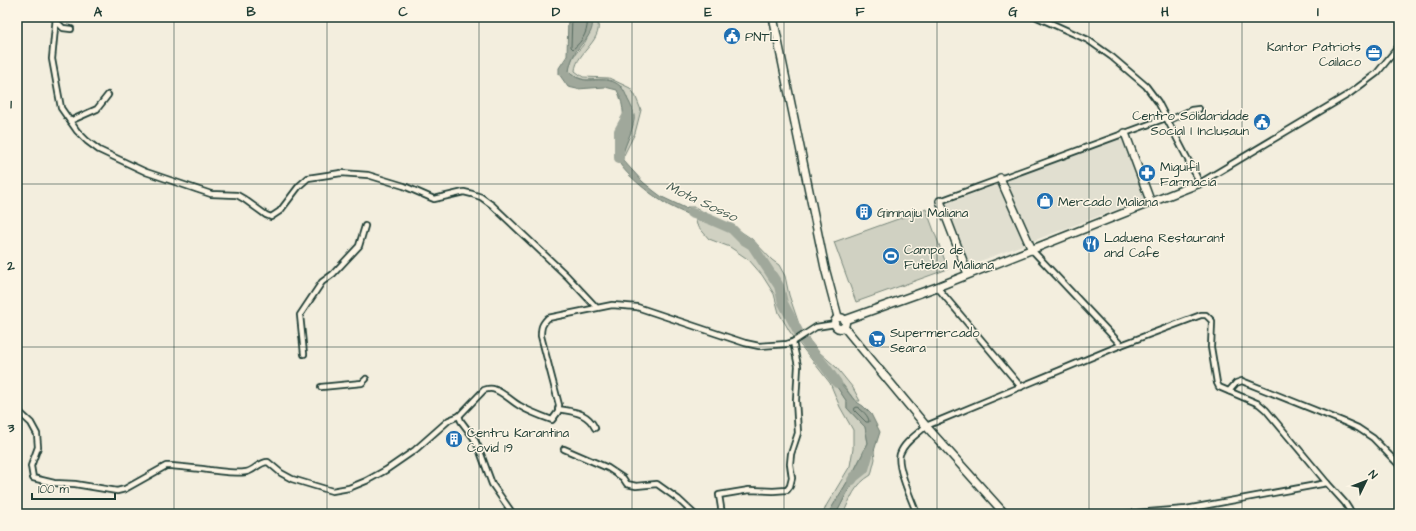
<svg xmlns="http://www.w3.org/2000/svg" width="1416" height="531" font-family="'Architects Daughter',sans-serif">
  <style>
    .built { fill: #e1dfd0 }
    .green { fill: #d0d1c2; stroke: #78877b }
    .water { fill: #a0a89b; stroke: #6c7d72 }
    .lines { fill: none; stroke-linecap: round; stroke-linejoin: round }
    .shore { stroke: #53685d; stroke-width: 1 }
    .river { stroke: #a0a89b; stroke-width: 10 }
    .street-casing { stroke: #1f3d34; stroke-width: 8 }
    .secondary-casing { stroke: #1f3d34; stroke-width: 10 }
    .primary-casing { stroke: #1f3d34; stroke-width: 10 }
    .street { stroke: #fcf5e5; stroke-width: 4.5 }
    .secondary { stroke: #fcf5e5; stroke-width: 7 }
    .primary { stroke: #fcf5e5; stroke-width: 7 }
    .grid { fill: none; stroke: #1f3d34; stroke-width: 1; stroke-opacity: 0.55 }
    .labels { text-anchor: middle; stroke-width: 3; stroke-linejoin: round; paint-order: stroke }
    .poi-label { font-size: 13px; fill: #1f3d34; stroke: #fcf5e5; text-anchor: start }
    .water-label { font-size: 14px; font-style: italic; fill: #465d53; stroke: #fcf5e5 }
    .neatline { fill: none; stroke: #1f3d34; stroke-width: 1.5 }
    .grid-label { font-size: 13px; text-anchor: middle; font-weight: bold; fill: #1f3d34 }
  </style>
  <rect width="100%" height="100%" fill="#f3eede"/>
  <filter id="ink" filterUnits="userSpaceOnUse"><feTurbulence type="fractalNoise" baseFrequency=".025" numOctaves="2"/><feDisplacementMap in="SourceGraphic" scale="8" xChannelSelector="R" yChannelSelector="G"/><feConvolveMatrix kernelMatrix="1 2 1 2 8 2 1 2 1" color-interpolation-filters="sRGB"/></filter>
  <g filter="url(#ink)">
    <polygon class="built" points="1123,137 1146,198 967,266 943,205"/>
    <g class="green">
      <path d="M591,17H596C607,40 576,51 575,71L583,77L609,78L630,88L635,95L641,110L635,133L622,159L623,151L631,132L622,87L607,79L585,80L576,77L569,71C571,52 582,51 587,38C590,33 590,26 592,20Z"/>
      <path d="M687,207H695L721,222L731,225L752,239L772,260L779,265L785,276L789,295L801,330L819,352L836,367L853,388L860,401H855C848,392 839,376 828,373L847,402V408L865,427L868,443L855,469L828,514H823L826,506L850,466L853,449V430L840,407L830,383L790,332L779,313L774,294L762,275L749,260L730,247L709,239L697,225L695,217L709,222L698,214Z"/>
      <polygon points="926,209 948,269 856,302 834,242"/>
      <path d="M874,451L875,459L871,475C854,485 851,498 843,514H836L848,491Z"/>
    </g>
    <g class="water">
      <path d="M568,17H591C597,32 582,42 575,53C572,58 570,65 569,71C571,73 574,76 576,77C590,85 607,74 620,86C624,89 626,95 628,100C631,105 635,114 634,120C632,134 624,145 622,159L643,182L654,191L662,197L698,214L710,223C696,218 681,212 668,205C654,197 614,168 616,152C616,148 619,144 620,141C625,124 625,106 617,90L605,87L577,89L568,87L559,74V68L567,56Z"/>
      <polygon points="827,372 832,374 848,392 855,401 863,406 871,414 880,432 874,451 848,491 836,514 828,514 855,469 868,443 865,427 847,408 847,402"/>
    </g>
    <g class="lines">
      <g class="shore">
        <path d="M572,17L571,47L573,49C583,41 589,30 587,17"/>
        <path d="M855,408L857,407C862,410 869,416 869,422H866L855,411Z"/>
      </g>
      <g class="river">
        <polyline points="619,158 619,131 629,113"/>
        <polyline points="691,213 709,219 732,229 742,239 752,245 779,286 783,303 799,333 813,353 824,365 837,383"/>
        <polyline points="852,480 854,477 864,469 869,452"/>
      </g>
      <defs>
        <g id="street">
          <polyline points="56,17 52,59 61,108 77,131 87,141 99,150 146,172 196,189 211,194 237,195 244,199 266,215 271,217 280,211 299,186 308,178 341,173 368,175 404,186 434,199 464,192 472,194 481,197 492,205 567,276 596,307"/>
          <polyline points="1037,17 1088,40 1112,57 1146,86 1158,102 1200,183 1349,94 1377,73 1399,46"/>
          <polyline points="56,21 63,28 71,29"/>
          <polyline points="70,121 97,109 108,95"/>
          <polyline points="1168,121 1191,110 1199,109"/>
          <polyline points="940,201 1166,118"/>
          <polyline points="1032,250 1121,345 1201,315 1206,315 1212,321 1211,347 1217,383 1219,387 1259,404 1266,410 1327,483 1186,509 1124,514"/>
          <polyline points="937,287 1021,387"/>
          <polyline points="304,354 300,315 322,282 333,274 359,246 365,226"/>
          <polyline points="321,387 362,383 366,379"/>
          <polyline points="1229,391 1236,383 1242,381 1342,421 1358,428 1373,438 1399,465"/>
          <path d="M558,409C574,412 587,412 595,428"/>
          <path d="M17,410L31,423L37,434L38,447L31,466L33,478L54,483L75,484L117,491L125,489L166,466H171C183,467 196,468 209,470C221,471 233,474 246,472C254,471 259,462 268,462L281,473L292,479L332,491L349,488L366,481L386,470L415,450L449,420L459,416L484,390C487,389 489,388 493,389C502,391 511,401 520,406C530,412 541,416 552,420L558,412L559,405L541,336C541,327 542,324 548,318L612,305L637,307L745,343L759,346L787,344L793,342L816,327L835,324"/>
          <polyline points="459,416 461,421 473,437 478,446 492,484 513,514"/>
          <polyline points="564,449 608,468 623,478 627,484 636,486 657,484 678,499 694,514"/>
          <polyline points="1327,483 1345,503 1352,514"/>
          <polyline points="722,514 719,495 749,490 773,491 787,490 790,486 792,478 790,464 791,454 798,433 796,400 798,366 793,342"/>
          <path d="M917,514C912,501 896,466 900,454C904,442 918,434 926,426L1121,345"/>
        </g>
        <g id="secondary">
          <polyline points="1125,133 1151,203"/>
          <polyline points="1000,178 1032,250"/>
          <polyline points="940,201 968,274"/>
          <polyline points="845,320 937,287 1200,183"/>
        </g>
        <g id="primary">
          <polyline points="773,17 825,268 838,317"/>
          <circle cx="840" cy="323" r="5.5"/>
          <polyline points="844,327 926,426 1005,514"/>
        </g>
      </defs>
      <use href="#street" class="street-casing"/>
      <use href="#secondary" class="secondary-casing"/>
      <use href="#primary" class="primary-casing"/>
      <use href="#street" class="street"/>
      <use href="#secondary" class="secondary"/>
      <use href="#primary" class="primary"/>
    </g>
  </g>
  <path class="grid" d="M174,17V514M327,17V514M479,17V514M632,17V514M784,17V514M937,17V514M1089,17V514M1242,17V514M17,184H1399M17,347H1399"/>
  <defs>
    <symbol id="civic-disc" viewBox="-11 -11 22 22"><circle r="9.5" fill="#1f6fb2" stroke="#fcf5e5"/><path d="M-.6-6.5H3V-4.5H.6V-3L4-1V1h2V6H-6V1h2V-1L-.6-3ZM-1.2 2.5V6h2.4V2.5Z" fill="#fff"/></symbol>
    <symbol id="office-disc" viewBox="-11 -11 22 22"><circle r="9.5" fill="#1f6fb2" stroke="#fcf5e5"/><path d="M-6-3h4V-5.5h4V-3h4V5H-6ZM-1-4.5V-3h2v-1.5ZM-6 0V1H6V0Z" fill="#fff"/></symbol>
    <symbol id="pharmacy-disc" viewBox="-11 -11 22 22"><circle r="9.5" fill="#1f6fb2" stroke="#fcf5e5"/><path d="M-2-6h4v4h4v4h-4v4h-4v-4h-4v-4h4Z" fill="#fff"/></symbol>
    <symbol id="shop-disc" viewBox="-11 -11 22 22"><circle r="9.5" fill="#1f6fb2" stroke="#fcf5e5"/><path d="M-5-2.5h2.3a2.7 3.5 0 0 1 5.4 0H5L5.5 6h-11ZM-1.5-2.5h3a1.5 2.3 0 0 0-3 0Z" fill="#fff"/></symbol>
    <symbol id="building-disc" viewBox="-11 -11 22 22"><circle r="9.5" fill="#1f6fb2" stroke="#fcf5e5"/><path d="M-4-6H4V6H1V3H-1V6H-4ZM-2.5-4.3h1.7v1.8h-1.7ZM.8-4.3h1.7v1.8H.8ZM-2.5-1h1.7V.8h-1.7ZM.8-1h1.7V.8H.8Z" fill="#fff"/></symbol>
    <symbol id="restaurant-disc" viewBox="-11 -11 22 22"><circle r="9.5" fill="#1f6fb2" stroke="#fcf5e5"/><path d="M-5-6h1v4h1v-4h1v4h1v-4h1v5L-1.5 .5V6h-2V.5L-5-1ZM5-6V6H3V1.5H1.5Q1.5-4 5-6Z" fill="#fff"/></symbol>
    <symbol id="stadium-disc" viewBox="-11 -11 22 22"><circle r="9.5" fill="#1f6fb2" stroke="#fcf5e5"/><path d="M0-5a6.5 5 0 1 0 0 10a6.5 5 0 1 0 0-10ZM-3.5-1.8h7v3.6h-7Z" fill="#fff"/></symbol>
    <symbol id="supermarket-disc" viewBox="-11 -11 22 22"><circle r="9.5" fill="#1f6fb2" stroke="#fcf5e5"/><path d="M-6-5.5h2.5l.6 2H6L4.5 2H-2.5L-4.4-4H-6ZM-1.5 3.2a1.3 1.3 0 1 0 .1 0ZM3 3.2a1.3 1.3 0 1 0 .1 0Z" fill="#fff"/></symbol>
  </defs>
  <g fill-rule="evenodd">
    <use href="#civic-disc" x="722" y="26" width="20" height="20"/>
    <use href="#office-disc" x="1364" y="43" width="20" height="20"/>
    <use href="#civic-disc" x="1252" y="112" width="20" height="20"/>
    <use href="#pharmacy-disc" x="1137" y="163" width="20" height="20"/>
    <use href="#shop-disc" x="1035" y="191" width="20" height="20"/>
    <use href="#building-disc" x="854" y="202" width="20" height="20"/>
    <use href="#restaurant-disc" x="1081" y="234" width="20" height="20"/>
    <use href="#stadium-disc" x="881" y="246" width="20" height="20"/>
    <use href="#supermarket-disc" x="867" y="329" width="20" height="20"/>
    <use href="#building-disc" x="444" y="429" width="20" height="20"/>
  </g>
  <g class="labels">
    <g class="poi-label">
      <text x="745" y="41">PNTL</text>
      <text x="1361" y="51" text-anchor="end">Kantor Patriots<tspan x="1361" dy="15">Cailaco</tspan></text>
      <text x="1249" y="120" text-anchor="end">Centro Solidaridade<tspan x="1249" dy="15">Social I Inclusaun</tspan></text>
      <text x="1160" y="171">Miguifil<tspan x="1160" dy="15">Farmacia</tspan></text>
      <text x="1058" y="206">Mercado Maliana</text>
      <text x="877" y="217">Gimnajiu Maliana</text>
      <text x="1104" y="242">Laduena Restaurant<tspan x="1104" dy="15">and Cafe</tspan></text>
      <text x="904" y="254">Campo de<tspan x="904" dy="15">Futebal Maliana</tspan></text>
      <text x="890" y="337">Supermercado<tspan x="890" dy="15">Seara</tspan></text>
      <text x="467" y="437">Centru Karantina<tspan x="467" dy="15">Covid 19</tspan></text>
    </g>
    <g class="water-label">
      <text transform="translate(702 201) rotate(25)" y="5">Mota Sosso</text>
    </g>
  </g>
  <rect width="1416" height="531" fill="none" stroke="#fcf5e5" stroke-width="44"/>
  <g transform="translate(1366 481) rotate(47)" stroke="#fcf5e5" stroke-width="3" paint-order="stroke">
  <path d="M0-3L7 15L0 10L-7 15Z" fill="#1f3d34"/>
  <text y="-6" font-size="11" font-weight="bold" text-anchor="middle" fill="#1f3d34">N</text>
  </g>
  <path d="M32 493v6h83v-6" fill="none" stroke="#1f3d34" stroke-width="2"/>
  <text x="38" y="493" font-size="12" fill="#1f3d34" stroke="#fcf5e5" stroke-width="3" paint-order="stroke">100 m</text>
  <rect x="22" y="22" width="1372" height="487" class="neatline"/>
  <g class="grid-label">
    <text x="98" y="16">A</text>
    <text x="251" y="16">B</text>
    <text x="403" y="16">C</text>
    <text x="556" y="16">D</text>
    <text x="708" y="16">E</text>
    <text x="860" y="16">F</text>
    <text x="1013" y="16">G</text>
    <text x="1165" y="16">H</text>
    <text x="1318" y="16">I</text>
    <text x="11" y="108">1</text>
    <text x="11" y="270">2</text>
    <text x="11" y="432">3</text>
  </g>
</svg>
